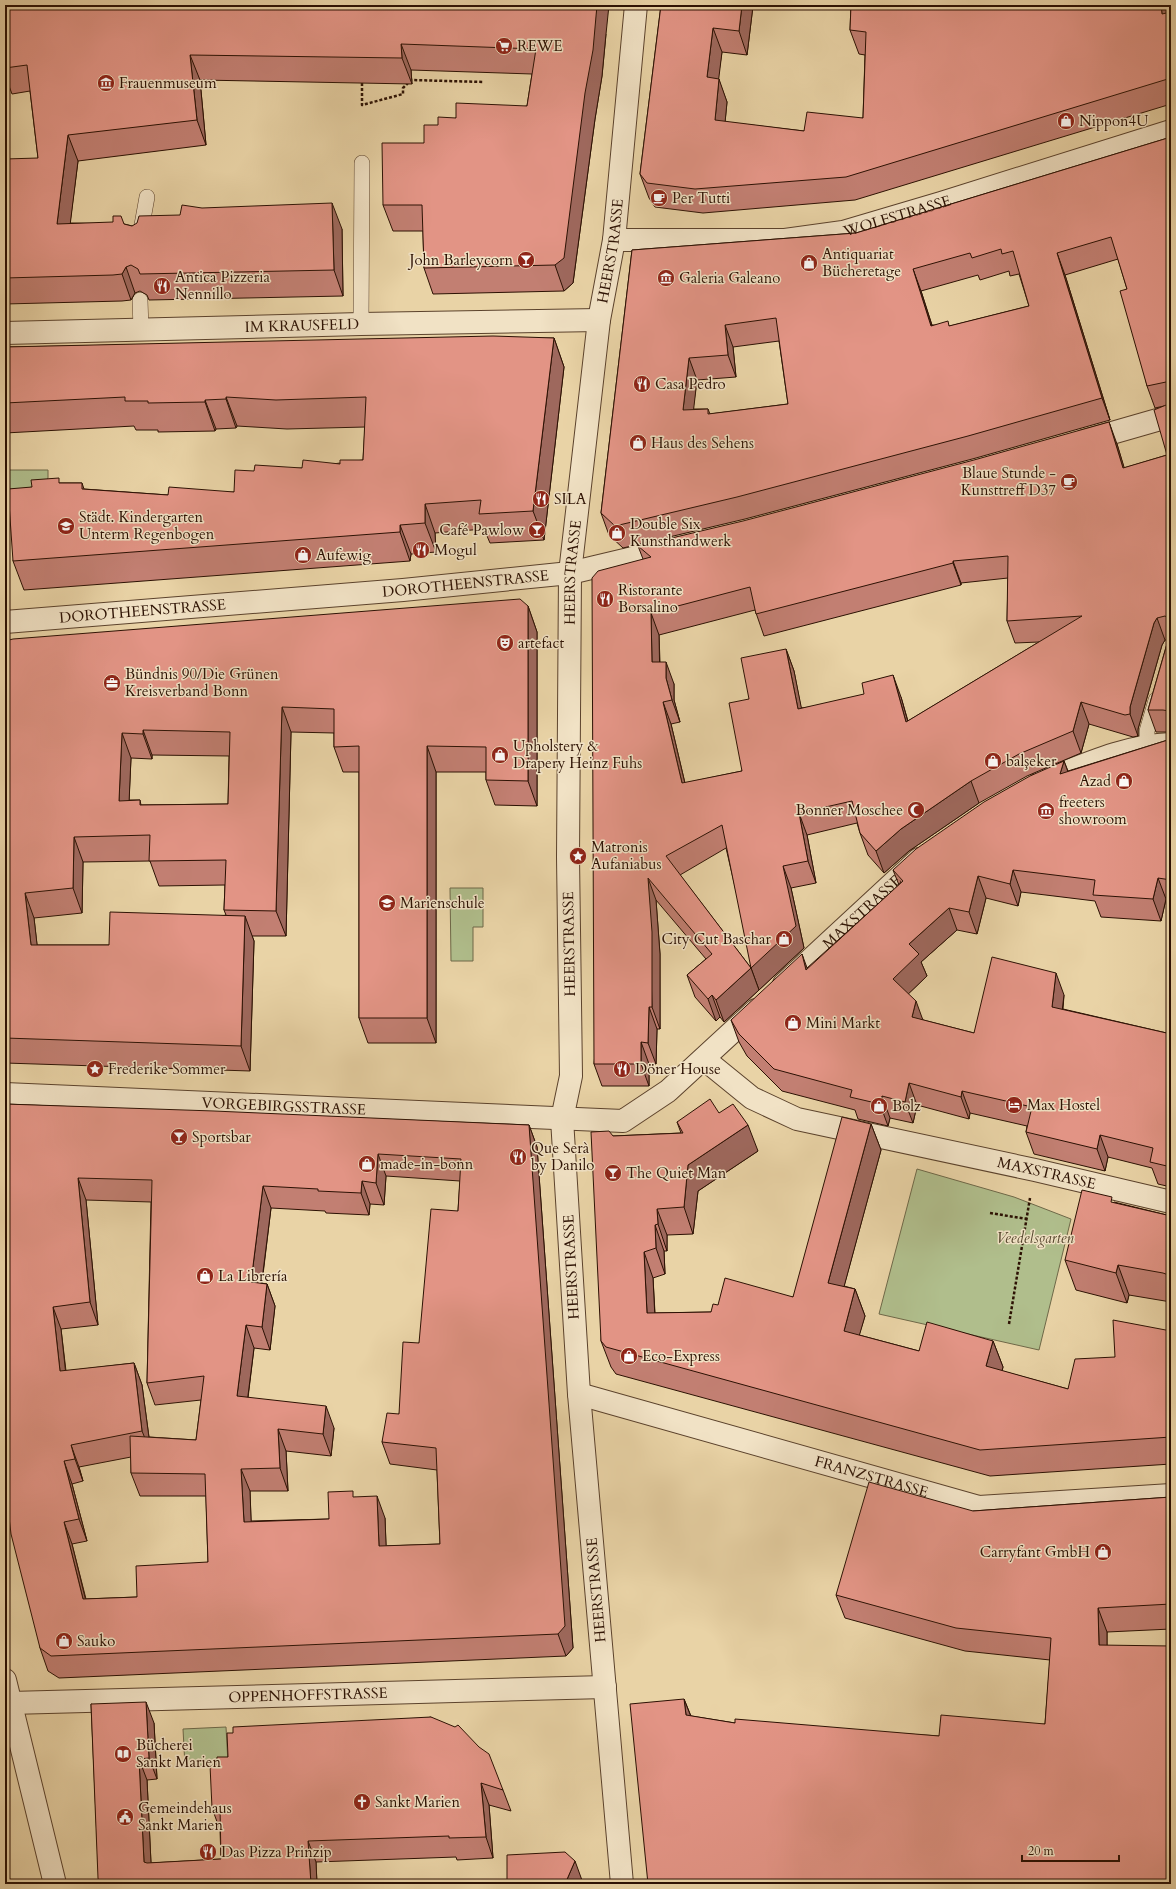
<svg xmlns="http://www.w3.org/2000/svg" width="1176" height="1889" font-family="Cardo,serif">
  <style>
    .green { fill: #b0be8c; stroke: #6e6848 }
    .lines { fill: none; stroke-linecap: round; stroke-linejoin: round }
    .lane-casing { stroke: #5b422c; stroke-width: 16 }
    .street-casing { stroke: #5b422c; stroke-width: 24 }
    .path { stroke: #2c1103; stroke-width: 2.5; stroke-dasharray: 3 2; stroke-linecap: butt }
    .lane { stroke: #f1e2c5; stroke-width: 15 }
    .street { stroke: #f1e2c5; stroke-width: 22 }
    .wall { fill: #c27f72; stroke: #2c1103; fill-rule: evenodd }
    .shaded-wall { fill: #9e685d; stroke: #2c1103 }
    .building { fill: #e29485; stroke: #2c1103; fill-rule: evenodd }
    .labels { text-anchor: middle; stroke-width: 3; stroke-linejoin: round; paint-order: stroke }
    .poi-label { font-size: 15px; fill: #2c1103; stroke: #f1e2c5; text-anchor: start }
    .street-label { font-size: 15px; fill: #2c1103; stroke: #f1e2c5 }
    .park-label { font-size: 15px; font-style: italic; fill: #54452c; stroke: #f1e2c5 }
  </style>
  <rect width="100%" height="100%" fill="#e9d3a6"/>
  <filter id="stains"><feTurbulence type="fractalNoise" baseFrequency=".005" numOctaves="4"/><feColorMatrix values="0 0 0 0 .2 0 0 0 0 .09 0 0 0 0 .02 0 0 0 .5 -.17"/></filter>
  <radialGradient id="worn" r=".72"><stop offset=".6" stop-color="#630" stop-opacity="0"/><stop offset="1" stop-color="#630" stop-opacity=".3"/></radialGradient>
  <g class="green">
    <path d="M5,470H48V478C43,487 36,485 28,488C17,492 20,498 5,499Z"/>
    <polygon points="450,888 483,888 483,927 473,927 473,961 451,961"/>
    <polygon points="917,1169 1014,1197 1071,1219 1039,1350 879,1314"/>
    <polygon points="226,1727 228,1764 185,1766 183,1729"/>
  </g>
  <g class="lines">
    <defs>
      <g id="lane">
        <polyline points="140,236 147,197"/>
        <polyline points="140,300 141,329"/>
        <polyline points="361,324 362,163"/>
        <polyline points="1147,746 1147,731 1156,700"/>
      </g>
      <g id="street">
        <path id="s1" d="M614,240H785L843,232L941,203L1171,131"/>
        <path id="s2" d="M5,333L361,324L599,320"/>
        <polyline points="1084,441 1171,416"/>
        <path id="s3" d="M5,622L403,590L570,573L671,549"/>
        <path d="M1041,782C1082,766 1126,745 1171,744"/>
        <path id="s4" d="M784,984L919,859"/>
        <path id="s5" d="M704,1059L752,1098L797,1119L1035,1170L1171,1202"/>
        <path id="s6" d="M5,1094L623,1121L668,1091L756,1010"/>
        <path id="s7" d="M579,1394L979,1507L1171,1495"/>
        <polyline points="5,1680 55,1884"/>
        <path id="s8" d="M10,1703L605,1687"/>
        <path id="s9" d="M622,1884L579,1394L562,1119L571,1076L568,857L570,573L599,320L614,240L636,5"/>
      </g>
    </defs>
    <use href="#lane" class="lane-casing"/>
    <use href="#street" class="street-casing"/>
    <g class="path">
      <polyline points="362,83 362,105 403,94 403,88 411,80 484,82"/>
      <polyline points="990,1213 1027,1219"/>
      <polyline points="1009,1324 1030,1198"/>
    </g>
    <use href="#lane" class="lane"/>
    <use href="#street" class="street"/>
  </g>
  <g class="wall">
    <polygon points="5,5 606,34 602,76 595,119 573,283 564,291 433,294 424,268 423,231 393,231 383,205 424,143 438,125 456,118 527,106 532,74 411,70 412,84 200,80 206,145 78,161 70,223 124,224 132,226 342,229 343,296 149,300 147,295 140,291 135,293 131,300 122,301 5,304 5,219 6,219 38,158 30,91 12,94 5,75"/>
    <polygon points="661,5 767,5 767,7 753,6 747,55 722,52 718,78 727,102 725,122 804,131 863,118 865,55 859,54 850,30 851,5 1169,5 1169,13 1171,12 1171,104 855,200 703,213 655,207 649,198 640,174"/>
    <path d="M1171,137V732H1156L1148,710L1168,640H1165L1162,645L1138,729V736L1133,737L1089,724L1081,753L1027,776L979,803L909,851L884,873L868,855L860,833L857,823L807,835L816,883L791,888L804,948L759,990L726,848L680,875L751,968L759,990L724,1022L720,1017L716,1021L695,997L687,975L706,959L656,900L660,954V1029H657L656,1064H649V1086H602L594,1064L643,559L638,546L1117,444L1124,468L1167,455L1164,406L1155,408L1147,386L1127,289L1118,259L1065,275L1110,420L976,458L745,519L623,548L609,535L601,513L632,250L856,233ZM1009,271L1010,276L1019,274L1029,306L950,326L932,325L921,291L978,275L980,280ZM779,341L788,404L710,414L708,409H693L697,380L736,377L733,347ZM1008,578L1007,621L1015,643L1039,642L908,721L901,697L801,708L794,671L786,649L749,699L742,771L685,783L671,724L680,722L674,700V684L660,662L659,635L755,610L764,636L961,585V583Z"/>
    <polygon points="554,338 564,367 544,540 490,543 484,529 435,533 436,552 411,554 410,561 24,590 13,561 32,487 60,483 82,483 84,489 168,495 234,492 254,471 302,468 363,460 365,427 287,429 237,426 236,428 216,429 215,431 158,432 158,430 136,430 134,426 5,433 5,347"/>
    <path d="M528,606L537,632V806L495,805L486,780V772H436V1043H368L359,1018V772H343L334,747V733L291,732L286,936H252L254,941L250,1071L5,1063V641ZM152,755L229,756L228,804L141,805L140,800H129L131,758L152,759ZM150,861L159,886L225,885L224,910L226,915L109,945H37L34,918L82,913L83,862Z"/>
    <polygon points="1171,739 1171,901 1166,899 1161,921 1101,917 1095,901 1021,892 1018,906 986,898 977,934 957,930 921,962 927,976 908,994 923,1020 974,1033 1064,995 1063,1009 1171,1034 1171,1187 1158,1184 1152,1168 1108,1157 1105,1171 1034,1154 1026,1132 1027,1126 970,1113 969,1119 917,1105 913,1123 890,1118 888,1126 858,1119 855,1110 782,1091 747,1056 739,1042 731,1020 807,968 899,885 893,870 1064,761 1068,771"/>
    <path d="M5,1104L529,1125L537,1147L573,1648L566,1656L59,1678L48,1671L40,1648ZM386,1176L460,1181L458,1211L419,1343L399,1414L382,1442L390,1464L437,1470L440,1544L386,1546L385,1518L355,1497L329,1519L251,1521L250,1491H288L286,1451L331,1456L334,1428L248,1398L254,1348L270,1350L275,1306L267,1284L262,1283L271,1208L325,1211L326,1213L369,1215L370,1204L384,1205ZM86,1200L151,1202L147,1383L155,1405L201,1400L196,1440L149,1437L142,1385L134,1363L66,1371L61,1329L98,1325ZM131,1457V1473L140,1496H206L208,1562L137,1597L86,1599L72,1544L87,1541L72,1484L83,1481L79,1467Z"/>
    <polygon points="719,1113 758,1151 698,1191 693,1234 667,1235 667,1251 664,1251 665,1274 653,1278 655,1313 711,1312 718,1305 793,1297 871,1124 881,1150 844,1286 855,1289 865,1316 859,1335 919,1351 993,1341 1003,1367 1002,1371 1068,1389 1115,1357 1171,1331 1171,1464 990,1476 616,1374 611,1367 601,1341 613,1136 681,1133 677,1122"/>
    <polygon points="1114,1202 1171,1216 1171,1302 1129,1295 1127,1303 1076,1290 1065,1260"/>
    <polygon points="1171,1497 1171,1629 1107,1632 1107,1645 1171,1884 648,1884 684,1699 691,1716 735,1723 939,1736 1045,1724 1050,1660 965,1651 845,1618 836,1595 973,1511"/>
    <polygon points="91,1704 154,1723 157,1779 147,1780 151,1863 221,1859 220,1830 212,1808 217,1765 228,1757 431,1717 503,1790 511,1811 489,1805 493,1858 457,1860 456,1857 316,1862 317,1884 99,1884"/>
  </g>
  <g class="shaded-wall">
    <polygon points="597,5 609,5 606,34 602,76 595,119 573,283 564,291 555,265"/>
    <polygon points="742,5 753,5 753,6 747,55 739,31"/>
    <polygon points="1161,5 1169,5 1170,37 1162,14"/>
    <polygon points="713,28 722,52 716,101 707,77"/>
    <polygon points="401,44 411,70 412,84 402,58"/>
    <polygon points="190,55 200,80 206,145 197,120"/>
    <polygon points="719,79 727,102 723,144 715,120"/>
    <polygon points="68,135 78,161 67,250 57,224"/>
    <polygon points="332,203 342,229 343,296 334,270"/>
    <polygon points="1057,253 1065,275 1110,420 1102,398"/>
    <polygon points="126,267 135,293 131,300 122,274"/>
    <polygon points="913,269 921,291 939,348 931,326"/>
    <polygon points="725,325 733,347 736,377 728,355"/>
    <polygon points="554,338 564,367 544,540 533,511"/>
    <polygon points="689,358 697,380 691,432 683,410"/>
    <polygon points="226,397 237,426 236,428 226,399"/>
    <polygon points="205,400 216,429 215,431 205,402"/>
    <polygon points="1109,422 1117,444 1131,490 1123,468"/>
    <polygon points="425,504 435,533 436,552 425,523"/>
    <polygon points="400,525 411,554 410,561 400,532"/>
    <polygon points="953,561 961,583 961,585 953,563"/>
    <polygon points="528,606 537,632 537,806 528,781"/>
    <polygon points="651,613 659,635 660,684 652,662"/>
    <polygon points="1157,618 1165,640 1162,645 1138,729 1138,736 1130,714 1130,707 1154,623"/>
    <polygon points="786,649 794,671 806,731 798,709"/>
    <polygon points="666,662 674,684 674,700 680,722 672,700 666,678"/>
    <polygon points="893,675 901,697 914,744 906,722"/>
    <polygon points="663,702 671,724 690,805 682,783"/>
    <polygon points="1081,702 1089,724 1081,753 1073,731"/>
    <polygon points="282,707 291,732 286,936 276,911"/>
    <polygon points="143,730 152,755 152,759 143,734"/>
    <polygon points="122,733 131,758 128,826 119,801"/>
    <polygon points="427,746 436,772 436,1043 427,1018"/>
    <polygon points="1064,761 1072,783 1060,774"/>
    <polygon points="971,781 979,803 909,851 884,873 876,851 901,829"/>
    <polygon points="799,813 807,835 816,883 808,861"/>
    <polygon points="74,837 83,862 82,913 73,888"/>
    <polygon points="783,866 791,888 804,948 759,990 751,968"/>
    <polygon points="1013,870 1021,892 1018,906 1010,884"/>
    <polygon points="978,876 986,898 977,934 969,912"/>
    <polygon points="648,878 656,900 660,954 660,1029 652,1007"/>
    <polygon points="1158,878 1166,899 1161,921 1153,899"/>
    <polygon points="25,893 34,918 40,970 31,945"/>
    <polygon points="949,908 957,930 921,962 927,976 901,1001 893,979 909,944"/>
    <polygon points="245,916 254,941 250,1071 241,1046"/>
    <polygon points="802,954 810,976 806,970"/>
    <polygon points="751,968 759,990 724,1022 716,1000"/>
    <polygon points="1056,973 1064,995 1060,1029 1052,1007"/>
    <polygon points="712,995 720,1017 716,1021 708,999"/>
    <polygon points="916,1001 924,1023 912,1017"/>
    <polygon points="649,1007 657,1029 656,1064 648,1043"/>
    <polygon points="641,1042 649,1064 649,1086 641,1064"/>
    <polygon points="909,1083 917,1105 913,1123 905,1102"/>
    <polygon points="962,1091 970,1113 969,1119 961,1097"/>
    <polygon points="882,1096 890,1118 888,1126 880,1104"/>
    <polygon points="871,1124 881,1150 838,1309 828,1283"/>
    <polygon points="529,1125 537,1147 573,1648 566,1656 558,1634"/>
    <polygon points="748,1125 758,1151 698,1191 693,1234 684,1207 688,1165"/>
    <polygon points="1100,1135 1108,1157 1105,1171 1097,1149"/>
    <polygon points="378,1154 386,1176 384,1205 376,1183"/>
    <polygon points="78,1178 86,1200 98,1325 90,1302"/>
    <polygon points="362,1181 370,1204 369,1215 361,1193"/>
    <polygon points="263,1186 271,1208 259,1304 251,1282"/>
    <polygon points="657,1209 667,1235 667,1251 658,1224"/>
    <polygon points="655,1225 664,1251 665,1274 656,1248"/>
    <polygon points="644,1252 653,1278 656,1339 647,1313"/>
    <polygon points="1118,1265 1129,1295 1127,1303 1116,1273"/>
    <polygon points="267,1284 275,1306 270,1350 262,1327"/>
    <polygon points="855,1289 865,1316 853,1357 844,1331"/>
    <polygon points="53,1307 61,1329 68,1394 60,1371"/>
    <polygon points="246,1325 254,1348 245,1419 237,1396"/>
    <polygon points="993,1341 1003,1367 996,1393 986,1366"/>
    <polygon points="134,1363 142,1385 151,1453 142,1431"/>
    <polygon points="326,1406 334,1428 331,1456 323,1434"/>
    <polygon points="278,1429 286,1451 288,1491 280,1468"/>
    <polygon points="71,1445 79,1467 83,1481 75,1459"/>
    <polygon points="64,1461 72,1484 87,1541 79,1519"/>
    <polygon points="241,1469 250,1491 252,1544 244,1522"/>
    <polygon points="377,1496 385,1518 387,1569 379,1546"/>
    <polygon points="64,1522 72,1544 91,1622 83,1599"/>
    <polygon points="1098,1608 1107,1632 1107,1668 1099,1645"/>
    <polygon points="684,1699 693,1722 686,1715"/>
    <polygon points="146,1702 154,1723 157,1779 149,1758"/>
    <polygon points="139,1759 147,1780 152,1884 144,1862"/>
    <polygon points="481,1783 489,1805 493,1858 486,1837"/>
    <polygon points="308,1841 316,1862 317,1884 311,1884"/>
    <polygon points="5,1860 11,1884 8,1884 5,1871"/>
    <polygon points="575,1861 583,1883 582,1884 565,1884"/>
  </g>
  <g class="building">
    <polygon points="5,5 597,5 593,50 585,93 564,258 555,265 424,268 422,205 383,205 382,143 424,143 424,125 438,125 438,117 456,118 456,103 527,106 536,49 401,44 402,58 190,55 197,120 68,135 57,224 113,222 113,216 121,216 124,224 132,226 137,223 139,216 180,215 182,205 202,208 332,203 334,270 140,274 138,269 131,265 126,267 122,274 113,275 5,278 5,219 6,219 5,159 38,158 27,65 5,68"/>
    <polygon points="661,5 742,5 739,31 713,28 707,77 719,79 715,120 804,131 807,112 863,118 866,32 850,30 851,5 1161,5 1162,14 1171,12 1171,78 846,177 695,189 647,183 640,174"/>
    <path d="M1171,137V385L1166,382L1147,386L1120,291L1127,289L1111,237L1057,253L1102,398L968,436L737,497L615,526L601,513L632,250L856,233ZM1001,249L1002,254L1013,251L1029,306L949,326L948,321L931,326L913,269L970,253L972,258ZM776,318L788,404L708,414V409L683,410L689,358L728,355L725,325Z"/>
    <polygon points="493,336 554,338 533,511 479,514 481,500 425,504 425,523 400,525 400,532 13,561 8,489 32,487 31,480 59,478 59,483 82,483 82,489 168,495 169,487 234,492 235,470 254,471 255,465 302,468 303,460 340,464 340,460 363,460 366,397 276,400 226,397 226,399 205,400 205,402 148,403 148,401 125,401 125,397 5,403 5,347"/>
    <path d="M1171,403V625L1170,619L1165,616L1157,618L1154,623L1130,707V714L1125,715L1081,702L1073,731L1019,754L971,781L901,829L876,851L860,833L852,801L799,813L808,861L783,866L796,926L751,968L722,825L666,856L751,968L716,1000L712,995L708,999L687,975L712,954L648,878L652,932V1007H649L648,1043L641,1042V1064H594L592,578L598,571L651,557L638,546L743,521L974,460L1109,422L1123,468L1167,455L1154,410ZM1008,556L1007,621L1082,616L906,722L893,675L862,683L864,694L798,709L786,649L741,658L749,699L729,703L742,771L682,783L663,702L672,700L666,678V662H652L651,613L750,587L756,614L953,563V561Z"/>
    <path d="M520,599L528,606V781L486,780V747L427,746V1018H359V746L334,747V709L282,707L276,911L224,910L226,860L149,861L150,835L74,837L73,888L25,893L31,945H109L110,912L245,916L241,1046L5,1038V641L13,639ZM143,730L230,732L228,804L140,805V800L119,801L122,733L143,734Z"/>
    <polygon points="1171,630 1171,713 1169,711 1163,710 1148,710"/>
    <polygon points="1171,739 1171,880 1158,878 1153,899 1093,895 1095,880 1013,870 1010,884 978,876 969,912 949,908 909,944 919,954 893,979 916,1001 912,1017 974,1033 992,957 1056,973 1052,1007 1171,1034 1171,1167 1150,1162 1153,1148 1100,1135 1097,1149 1026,1132 1032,1107 962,1091 961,1097 909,1083 905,1102 882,1096 880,1104 850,1097 852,1090 774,1069 739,1034 731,1020 802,954 806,970 903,881 893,870 916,849 984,802 1030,776 1064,761 1060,774"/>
    <polygon points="710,1099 719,1113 733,1104 748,1125 688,1165 684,1207 657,1209 658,1224 655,1225 656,1248 644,1252 647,1313 711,1312 713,1304 718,1305 725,1278 793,1297 842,1117 871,1124 828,1283 855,1289 844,1331 919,1351 927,1322 993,1341 986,1366 1068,1389 1075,1359 1115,1357 1113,1320 1171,1331 1171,1437 980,1450 606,1347 601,1341 591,1132 609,1131 613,1136 683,1133 677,1122"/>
    <path d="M5,1104L214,1111L529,1125L565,1626L558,1634L51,1656L40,1648L11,1534L5,1483ZM378,1154L461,1159L458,1211L431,1209L419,1343L403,1342L399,1414L387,1413L382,1442L436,1448L440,1544L379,1546L377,1496L353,1497V1491L328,1492L329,1519L244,1522L241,1469L280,1468L278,1429L323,1434L326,1406L237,1396L246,1325L262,1327L267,1284L251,1282L263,1186L318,1189V1191L361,1193L362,1181L376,1183ZM78,1178L152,1180L147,1383L204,1376L196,1440L130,1436L131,1473L205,1474L208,1562L136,1566L137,1597L83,1599L64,1522L79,1519L64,1461L75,1459L71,1445L142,1431L134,1363L60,1371L53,1307L90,1302Z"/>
    <polygon points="1082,1190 1112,1197 1111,1202 1171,1216 1171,1276 1163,1273 1118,1265 1116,1273 1065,1260"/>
    <polygon points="869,1482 973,1511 1171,1497 1171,1604 1098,1608 1099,1645 1171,1646 1171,1884 648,1884 630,1704 684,1699 686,1715 735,1723 735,1719 939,1736 941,1715 1045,1724 1051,1638 956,1628 836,1595"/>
    <polygon points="146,1702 149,1758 139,1759 144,1862 147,1863 221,1859 220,1808 212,1808 210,1765 217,1765 217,1757 228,1757 227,1733 233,1733 233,1727 431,1717 455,1727 458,1725 479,1747 489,1754 503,1790 481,1783 486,1837 449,1838 449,1836 308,1841 311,1884 99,1884 98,1878 91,1704"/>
    <polygon points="565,1852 575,1861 565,1884 507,1884 507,1855"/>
    <polygon points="5,1871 8,1884 5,1884"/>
  </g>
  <defs>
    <symbol id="supermarket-disc" viewBox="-11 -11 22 22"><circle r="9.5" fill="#8f2418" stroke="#f1e2c5"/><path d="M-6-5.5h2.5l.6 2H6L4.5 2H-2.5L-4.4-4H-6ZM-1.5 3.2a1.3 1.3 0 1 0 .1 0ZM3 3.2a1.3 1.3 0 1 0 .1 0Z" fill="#fff"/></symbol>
    <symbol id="museum-disc" viewBox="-11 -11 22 22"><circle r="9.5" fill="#8f2418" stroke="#f1e2c5"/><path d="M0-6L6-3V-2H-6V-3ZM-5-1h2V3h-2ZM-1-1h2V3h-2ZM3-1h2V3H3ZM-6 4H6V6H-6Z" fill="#fff"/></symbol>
    <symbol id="shop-disc" viewBox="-11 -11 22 22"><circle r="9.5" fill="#8f2418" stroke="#f1e2c5"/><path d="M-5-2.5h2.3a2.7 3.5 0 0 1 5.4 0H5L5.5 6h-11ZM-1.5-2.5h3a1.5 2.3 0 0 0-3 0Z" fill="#fff"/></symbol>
    <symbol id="cafe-disc" viewBox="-11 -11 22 22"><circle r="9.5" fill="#8f2418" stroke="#f1e2c5"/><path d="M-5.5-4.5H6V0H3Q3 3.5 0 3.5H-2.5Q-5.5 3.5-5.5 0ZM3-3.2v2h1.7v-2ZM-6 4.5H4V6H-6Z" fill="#fff"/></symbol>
    <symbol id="bar-disc" viewBox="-11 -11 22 22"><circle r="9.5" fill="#8f2418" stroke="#f1e2c5"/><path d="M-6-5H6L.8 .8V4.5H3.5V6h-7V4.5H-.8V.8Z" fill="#fff"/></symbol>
    <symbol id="restaurant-disc" viewBox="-11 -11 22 22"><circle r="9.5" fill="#8f2418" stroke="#f1e2c5"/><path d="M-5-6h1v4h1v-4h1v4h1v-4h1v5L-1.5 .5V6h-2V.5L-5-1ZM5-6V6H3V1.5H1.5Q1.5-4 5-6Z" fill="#fff"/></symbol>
    <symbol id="school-disc" viewBox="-11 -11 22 22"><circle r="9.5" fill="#8f2418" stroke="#f1e2c5"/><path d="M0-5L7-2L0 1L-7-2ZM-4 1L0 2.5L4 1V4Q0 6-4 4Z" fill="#fff"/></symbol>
    <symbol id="theatre-disc" viewBox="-11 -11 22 22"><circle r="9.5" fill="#8f2418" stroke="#f1e2c5"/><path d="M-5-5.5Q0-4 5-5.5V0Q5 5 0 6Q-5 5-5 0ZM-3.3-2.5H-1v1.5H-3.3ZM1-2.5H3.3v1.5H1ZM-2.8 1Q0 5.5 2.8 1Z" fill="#fff"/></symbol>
    <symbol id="office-disc" viewBox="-11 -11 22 22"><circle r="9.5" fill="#8f2418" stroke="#f1e2c5"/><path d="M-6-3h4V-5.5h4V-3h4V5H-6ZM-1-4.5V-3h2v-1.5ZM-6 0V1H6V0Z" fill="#fff"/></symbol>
    <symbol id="mosque-disc" viewBox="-11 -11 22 22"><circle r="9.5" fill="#8f2418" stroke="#f1e2c5"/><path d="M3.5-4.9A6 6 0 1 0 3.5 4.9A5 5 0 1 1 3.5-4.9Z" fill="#fff"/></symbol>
    <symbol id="sight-disc" viewBox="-11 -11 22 22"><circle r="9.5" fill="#8f2418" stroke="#f1e2c5"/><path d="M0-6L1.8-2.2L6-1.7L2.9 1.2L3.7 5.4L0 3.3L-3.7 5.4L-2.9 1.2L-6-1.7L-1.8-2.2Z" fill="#fff"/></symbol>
    <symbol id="hotel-disc" viewBox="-11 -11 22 22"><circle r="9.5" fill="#8f2418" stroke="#f1e2c5"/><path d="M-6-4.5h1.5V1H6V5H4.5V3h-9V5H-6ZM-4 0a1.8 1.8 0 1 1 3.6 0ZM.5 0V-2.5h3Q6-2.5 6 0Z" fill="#fff"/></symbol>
    <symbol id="library-disc" viewBox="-11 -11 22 22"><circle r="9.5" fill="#8f2418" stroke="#f1e2c5"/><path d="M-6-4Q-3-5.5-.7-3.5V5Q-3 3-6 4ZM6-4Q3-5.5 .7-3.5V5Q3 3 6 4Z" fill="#fff"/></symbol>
    <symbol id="church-disc" viewBox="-11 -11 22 22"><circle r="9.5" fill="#8f2418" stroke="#f1e2c5"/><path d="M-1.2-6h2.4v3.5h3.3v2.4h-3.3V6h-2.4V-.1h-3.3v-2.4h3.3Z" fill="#fff"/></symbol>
    <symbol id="civic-disc" viewBox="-11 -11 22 22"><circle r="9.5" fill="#8f2418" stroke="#f1e2c5"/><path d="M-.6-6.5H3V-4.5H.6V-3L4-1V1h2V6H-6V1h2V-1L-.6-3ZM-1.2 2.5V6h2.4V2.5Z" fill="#fff"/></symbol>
  </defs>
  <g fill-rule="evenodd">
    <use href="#supermarket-disc" x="494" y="36" width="20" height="20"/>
    <use href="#museum-disc" x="96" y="73" width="20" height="20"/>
    <use href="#shop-disc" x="1056" y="111" width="20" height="20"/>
    <use href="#cafe-disc" x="649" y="188" width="20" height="20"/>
    <use href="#bar-disc" x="516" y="250" width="20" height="20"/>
    <use href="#shop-disc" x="799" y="253" width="20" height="20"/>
    <use href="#museum-disc" x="656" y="268" width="20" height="20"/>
    <use href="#restaurant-disc" x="152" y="276" width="20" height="20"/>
    <use href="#restaurant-disc" x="632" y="374" width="20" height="20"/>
    <use href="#shop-disc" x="628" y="433" width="20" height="20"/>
    <use href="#cafe-disc" x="1059" y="472" width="20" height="20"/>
    <use href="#restaurant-disc" x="531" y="489" width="20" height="20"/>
    <use href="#school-disc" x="56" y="516" width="20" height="20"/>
    <use href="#bar-disc" x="527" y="520" width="20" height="20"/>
    <use href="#shop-disc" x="607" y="523" width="20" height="20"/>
    <use href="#restaurant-disc" x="411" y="540" width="20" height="20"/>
    <use href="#shop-disc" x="293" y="545" width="20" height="20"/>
    <use href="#restaurant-disc" x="595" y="589" width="20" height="20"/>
    <use href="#theatre-disc" x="495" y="633" width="20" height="20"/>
    <use href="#office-disc" x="102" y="673" width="20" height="20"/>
    <use href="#shop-disc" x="490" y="745" width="20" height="20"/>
    <use href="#shop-disc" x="983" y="751" width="20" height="20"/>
    <use href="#shop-disc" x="1114" y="771" width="20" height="20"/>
    <use href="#mosque-disc" x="906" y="800" width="20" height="20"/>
    <use href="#museum-disc" x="1036" y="801" width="20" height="20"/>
    <use href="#sight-disc" x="568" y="846" width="20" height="20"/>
    <use href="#school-disc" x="377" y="893" width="20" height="20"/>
    <use href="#shop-disc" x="774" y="929" width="20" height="20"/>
    <use href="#shop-disc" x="783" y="1013" width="20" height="20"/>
    <use href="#sight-disc" x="85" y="1059" width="20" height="20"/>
    <use href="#restaurant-disc" x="612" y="1059" width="20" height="20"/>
    <use href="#hotel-disc" x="1004" y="1095" width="20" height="20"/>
    <use href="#shop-disc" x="869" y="1096" width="20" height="20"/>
    <use href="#bar-disc" x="169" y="1127" width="20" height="20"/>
    <use href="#restaurant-disc" x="508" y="1147" width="20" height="20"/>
    <use href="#shop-disc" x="357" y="1154" width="20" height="20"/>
    <use href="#bar-disc" x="603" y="1163" width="20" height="20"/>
    <use href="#shop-disc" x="195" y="1266" width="20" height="20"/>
    <use href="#shop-disc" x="619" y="1346" width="20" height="20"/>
    <use href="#shop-disc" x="1093" y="1542" width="20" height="20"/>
    <use href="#shop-disc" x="54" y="1631" width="20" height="20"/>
    <use href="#library-disc" x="113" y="1744" width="20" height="20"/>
    <use href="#church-disc" x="352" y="1792" width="20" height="20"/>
    <use href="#civic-disc" x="115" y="1807" width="20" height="20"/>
    <use href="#restaurant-disc" x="198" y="1842" width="20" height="20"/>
  </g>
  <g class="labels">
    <g class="poi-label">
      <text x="517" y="51">REWE</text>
      <text x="119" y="88">Frauenmuseum</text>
      <text x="1079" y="126">Nippon4U</text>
      <text x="672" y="203">Per Tutti</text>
      <text x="822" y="259">Antiquariat<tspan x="822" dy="17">Bücheretage</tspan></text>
      <text x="513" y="265" text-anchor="end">John Barleycorn</text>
      <text x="175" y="282">Antica Pizzeria<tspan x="175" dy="17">Nennillo</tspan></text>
      <text x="679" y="283">Galeria Galeano</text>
      <text x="655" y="389">Casa Pedro</text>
      <text x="651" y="448">Haus des Sehens</text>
      <text x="1056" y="478" text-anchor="end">Blaue Stunde -<tspan x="1056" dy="17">Kunsttreff D37</tspan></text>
      <text x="554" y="504">SILA</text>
      <text x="79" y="522">Städt. Kindergarten<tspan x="79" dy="17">Unterm Regenbogen</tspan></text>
      <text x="630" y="529">Double Six<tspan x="630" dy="17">Kunsthandwerk</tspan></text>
      <text x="524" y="535" text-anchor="end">Café Pawlow</text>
      <text x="434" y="555">Mogul</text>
      <text x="316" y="560">Aufewig</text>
      <text x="618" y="595">Ristorante<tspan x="618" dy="17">Borsalino</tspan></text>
      <text x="518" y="648">artefact</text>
      <text x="125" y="679">Bündnis 90/Die Grünen<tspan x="125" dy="17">Kreisverband Bonn</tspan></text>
      <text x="513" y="751">Upholstery &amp;<tspan x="513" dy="17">Drapery Heinz Fuhs</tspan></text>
      <text x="1006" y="766">balşeker</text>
      <text x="1111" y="786" text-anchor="end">Azad</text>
      <text x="1059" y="807">freeters<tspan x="1059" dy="17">showroom</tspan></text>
      <text x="903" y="815" text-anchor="end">Bonner Moschee</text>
      <text x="591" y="852">Matronis<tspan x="591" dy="17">Aufaniabus</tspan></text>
      <text x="400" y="908">Marienschule</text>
      <text x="771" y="944" text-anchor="end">City Cut Baschar</text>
      <text x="806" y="1028">Mini Markt</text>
      <text x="108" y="1074">Frederike Sommer</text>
      <text x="635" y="1074">Döner House</text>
      <text x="1027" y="1110">Max Hostel</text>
      <text x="892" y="1111">Bolz</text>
      <text x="192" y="1142">Sportsbar</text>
      <text x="531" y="1153">Que Serà<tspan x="531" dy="17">by Danilo</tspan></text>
      <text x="380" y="1169">made-in-bonn</text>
      <text x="626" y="1178">The Quiet Man</text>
      <text x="218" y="1281">La Librería</text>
      <text x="642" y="1361">Eco-Express</text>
      <text x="1090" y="1557" text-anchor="end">Carryfant GmbH</text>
      <text x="77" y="1646">Sauko</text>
      <text x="136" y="1750">Bücherei<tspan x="136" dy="17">Sankt Marien</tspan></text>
      <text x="375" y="1807">Sankt Marien</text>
      <text x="138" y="1813">Gemeindehaus<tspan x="138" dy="17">Sankt Marien</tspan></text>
      <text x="221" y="1857">Das Pizza Prinzip</text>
    </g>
    <g class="street-label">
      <text dy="5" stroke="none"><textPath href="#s1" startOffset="286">WOLFSTRASSE</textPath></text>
      <text dy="5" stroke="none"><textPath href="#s9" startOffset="1639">HEERSTRASSE</textPath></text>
      <text dy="5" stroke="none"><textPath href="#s2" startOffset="297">IM KRAUSFELD</textPath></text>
      <text dy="5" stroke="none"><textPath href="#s9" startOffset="1315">HEERSTRASSE</textPath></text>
      <text dy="5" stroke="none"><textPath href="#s3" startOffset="462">DOROTHEENSTRASSE</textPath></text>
      <text dy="5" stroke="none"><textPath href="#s3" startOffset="138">DOROTHEENSTRASSE</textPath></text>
      <text dy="5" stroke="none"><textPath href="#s4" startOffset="106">MAXSTRASSE</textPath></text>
      <text transform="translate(569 944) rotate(-91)" y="5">HEERSTRASSE</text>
      <text dy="5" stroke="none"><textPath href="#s6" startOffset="279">VORGEBIRGSSTRASSE</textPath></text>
      <text dy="5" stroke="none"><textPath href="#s5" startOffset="367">MAXSTRASSE</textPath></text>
      <text transform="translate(571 1267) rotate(-93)" y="5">HEERSTRASSE</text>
      <text dy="5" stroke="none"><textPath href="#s7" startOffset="304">FRANZSTRASSE</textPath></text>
      <text transform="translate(596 1590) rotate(-95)" y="5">HEERSTRASSE</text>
      <text dy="5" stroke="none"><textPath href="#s8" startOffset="298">OPPENHOFFSTRASSE</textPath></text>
    </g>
    <g class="park-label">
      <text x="1035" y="1243">Veedelsgarten</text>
    </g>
  </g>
  <rect width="1176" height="1889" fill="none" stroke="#e9d3a6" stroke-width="20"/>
  <rect x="6" y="6" width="1164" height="1877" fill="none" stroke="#2c1103" stroke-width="2"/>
  <rect x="10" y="10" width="1156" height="1869" fill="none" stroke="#2c1103"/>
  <path d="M1022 1855v6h97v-6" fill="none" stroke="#2c1103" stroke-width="2"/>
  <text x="1028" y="1855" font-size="12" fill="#2c1103" stroke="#f1e2c5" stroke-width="3" paint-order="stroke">20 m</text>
  <rect width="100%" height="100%" filter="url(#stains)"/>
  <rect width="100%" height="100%" fill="url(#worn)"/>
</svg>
